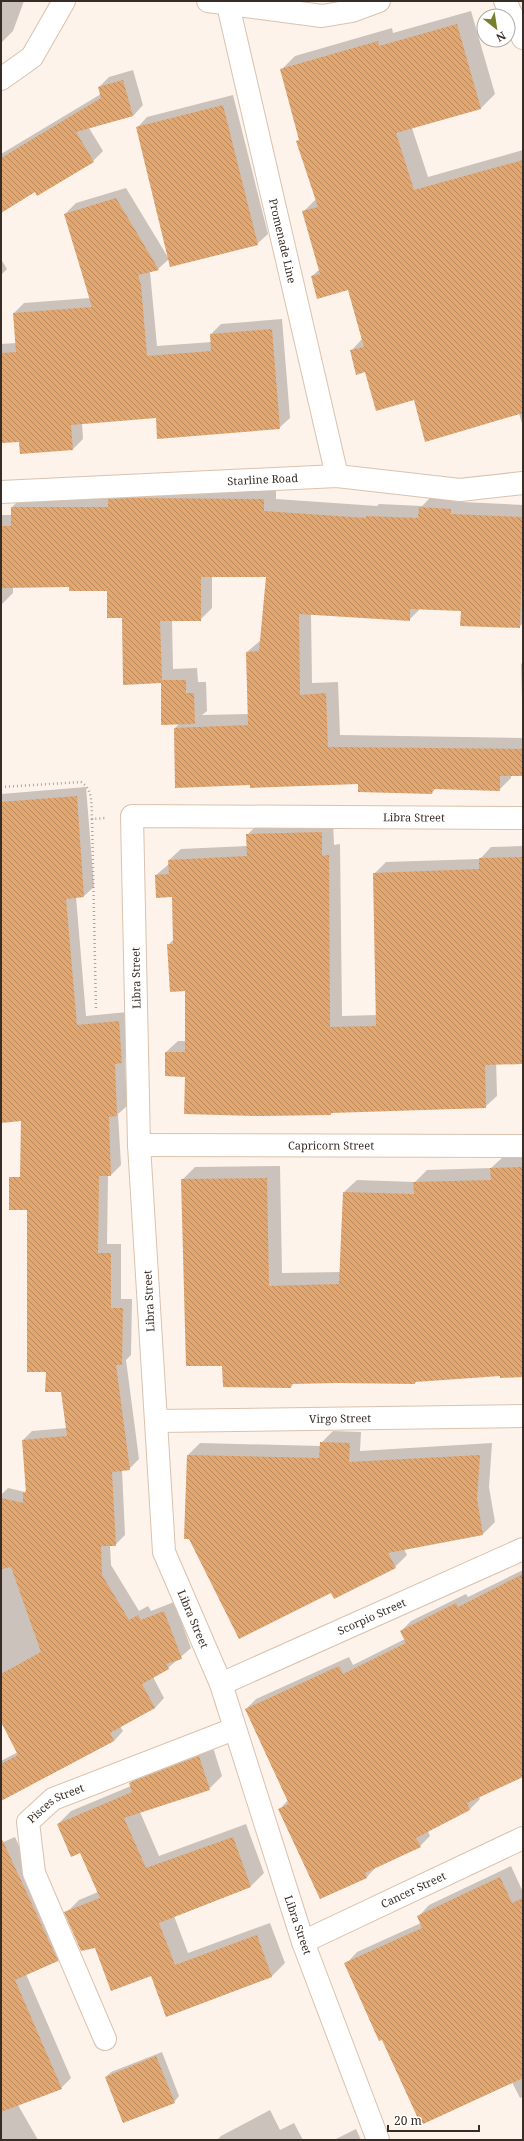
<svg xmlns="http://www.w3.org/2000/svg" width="524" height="2141" font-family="'Noto Serif',serif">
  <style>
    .shadow { fill: #0003; fill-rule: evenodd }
    .building { fill: url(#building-back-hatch) }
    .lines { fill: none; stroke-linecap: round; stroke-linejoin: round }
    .minor-casing { stroke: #dac2ae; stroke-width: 24 }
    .path { stroke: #aea49c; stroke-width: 2.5; stroke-dasharray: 1 3; stroke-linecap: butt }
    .minor { stroke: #fff; stroke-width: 22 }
    .labels { text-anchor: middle; stroke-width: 4; stroke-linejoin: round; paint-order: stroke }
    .street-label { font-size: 11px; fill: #372d26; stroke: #fff }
  </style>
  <defs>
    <pattern id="building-back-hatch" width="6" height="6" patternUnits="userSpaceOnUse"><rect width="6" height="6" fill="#e2a671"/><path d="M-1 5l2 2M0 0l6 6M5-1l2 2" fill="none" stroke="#b8885d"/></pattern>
  </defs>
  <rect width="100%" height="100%" fill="#fdf3ea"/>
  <g class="shadow">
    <polygon points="1,1 24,1 13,31 1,43"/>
    <polygon points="471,11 495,94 481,108 412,128 428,177 523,150 523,427 519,413 415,399 366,371 351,351 362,339 348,289 312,276 320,269 304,211 316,199 298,141 300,138 281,70 295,56 392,28 393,33"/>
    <polygon points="133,70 143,105 133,116 89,128 103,151 93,161 36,191 1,212 1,154 101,94 99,87 109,77"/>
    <polygon points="233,95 268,234 257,244 137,128 147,117"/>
    <polygon points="126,188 169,259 158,269 150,272 157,346 212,342 211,334 221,324 282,319 290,418 279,428 157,417 82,423 83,439 73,449 20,441 1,442 1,344 16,343 14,313 24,303 90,298 65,214 76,203"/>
    <polygon points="1,259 7,269 1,275"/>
    <path d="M276,487V499L377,506L379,504L422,506L432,496L463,497V502L523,505V623L519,627L462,610L420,609L409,620L311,614L312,683L338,682L340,735L523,738L521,664L523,662V775H511V778L499,790L436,788L432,793L359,783L251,784L175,728L180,723L162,682L108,590L70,586H13V593L1,605V515H12V507L24,495ZM212,576H267L261,640L247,652L249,714L202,715L207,711L206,682H198L197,668L173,669L172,620H200L212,608Z"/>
    <polygon points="86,787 94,887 84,896 76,897 86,1016 128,1012 131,1052 125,1059 127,1106 118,1114 121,1165 111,1175 108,1175 107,1244 121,1244 121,1299 132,1299 131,1355 126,1360 139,1459 129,1469 122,1470 125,1535 115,1545 110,1545 111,1565 139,1611 148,1606 151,1611 174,1602 191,1648 168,1668 153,1677 164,1698 155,1708 120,1726 123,1731 114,1741 1,1800 1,1761 18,1752 1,1720 1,1495 8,1488 25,1492 26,1490 23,1440 32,1431 67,1428 62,1391 47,1371 29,1171 22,1120 1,1122 1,794"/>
    <polygon points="333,821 334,845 340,844 342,1016 377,1015 374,874 386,862 480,859 491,847 523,846 523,947 493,948 497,1096 485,1107 334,1111 331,1114 186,1076 166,1052 178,1041 186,1041 186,990 168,945 174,939 173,896 156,875 169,864 169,860 181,849 247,846 247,835 259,823"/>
    <polygon points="523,1155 523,1376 501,1375 417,1381 415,1383 294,1383 291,1387 223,1365 182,1180 195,1167 280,1166 282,1273 340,1272 344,1192 357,1180 415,1182 427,1170 491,1168 504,1156"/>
    <polygon points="333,1431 361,1432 360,1451 492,1443 489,1487 495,1522 483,1534 404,1549 407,1555 395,1567 335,1598 332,1592 188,1455 200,1443 320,1446 321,1443"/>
    <polygon points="523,1570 523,1776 479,1797 480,1799 470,1809 428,1831 430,1836 420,1846 376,1867 367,1877 280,1809 288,1800 246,1709 256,1699 349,1657 353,1665 405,1639 401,1631 411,1621 466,1594 468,1597"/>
    <polygon points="212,1744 222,1776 209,1789 140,1812 159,1856 246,1824 264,1873 251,1886 174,1916 188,1953 270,1923 285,1963 272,1976 167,2016 151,1974 95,1947 66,1913 79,1900 98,1892 80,1851 58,1824 71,1811 131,1786 130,1783 143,1770"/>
    <polygon points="15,1837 67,1951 58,1961 26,1974 71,2078 61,2088 18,2105 38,2140 1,2140 1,1843"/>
    <polygon points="511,1866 523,1892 523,2097 520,2098 512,2082 383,2038 346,1964 357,1952 421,1923 418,1917 429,1905"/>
    <polygon points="162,2052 179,2096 174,2102 106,2077 111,2072"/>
    <polygon points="270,2110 280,2130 294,2123 303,2140 217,2140 221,2136"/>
    <polygon points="356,2129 361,2140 334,2140"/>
  </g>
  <g class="building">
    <polygon points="457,24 481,109 396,133 414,190 523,160 523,413 425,442 414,400 376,411 365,372 356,375 350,350 364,347 348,290 317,299 311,276 320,274 302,211 318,207 296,141 299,140 280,69 378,41 379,46"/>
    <polygon points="123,80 133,116 76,132 94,162 37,196 35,192 1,213 1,158 101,98 98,87"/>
    <polygon points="223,105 258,245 170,267 136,127"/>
    <polygon points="116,198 159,270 138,275 141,285 147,356 211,351 210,334 272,329 280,429 157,439 156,418 71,425 73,450 20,454 19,442 1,443 1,353 16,352 13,313 92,307 64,214"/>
    <polygon points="134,498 264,499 264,511 366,518 366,516 418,518 419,507 451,509 451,514 523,517 520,628 460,626 461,611 410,609 410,621 299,614 300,695 326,693 328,747 523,749 523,776 500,776 500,791 433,789 432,794 358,792 358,784 250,788 250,785 175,788 174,728 248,725 246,652 259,651 266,577 201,577 201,621 160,621 162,680 186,680 186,693 194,693 195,724 161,725 161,683 123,685 122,618 107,618 107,591 69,591 69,587 1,588 1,526 11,526 11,507 108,507 108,499"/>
    <polygon points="77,796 84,897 66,899 77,1025 119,1021 122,1063 115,1064 117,1116 109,1117 111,1176 99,1176 98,1253 111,1253 111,1308 123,1308 122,1365 116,1365 130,1470 112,1472 116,1546 101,1546 102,1575 129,1620 138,1615 141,1620 164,1611 182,1659 166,1664 169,1669 142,1684 155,1708 110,1733 114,1741 1,1801 1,1764 18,1755 1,1722 1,1674 41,1652 11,1567 1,1569 1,1498 23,1503 23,1493 26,1492 22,1440 67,1436 61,1392 45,1392 46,1372 27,1372 27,1210 9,1210 9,1177 20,1177 21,1121 1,1123 1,802"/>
    <polygon points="322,832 322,856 329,855 330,1027 376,1026 373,873 479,869 479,858 523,857 523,1064 485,1065 486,1108 331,1113 331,1115 259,1116 184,1114 185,1077 165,1076 165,1052 185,1052 185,991 170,992 167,944 173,944 172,897 156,898 155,875 169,874 168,860 247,856 246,834"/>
    <polygon points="523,1167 523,1377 500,1378 500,1376 415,1382 415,1384 337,1383 291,1384 291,1388 223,1387 222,1366 186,1366 181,1179 267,1178 269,1286 339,1284 343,1192 414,1194 413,1182 491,1180 490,1168"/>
    <polygon points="320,1442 350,1443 349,1462 480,1455 477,1499 483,1535 388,1553 396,1568 334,1599 331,1593 239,1639 189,1539 184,1539 187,1455 319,1458"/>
    <polygon points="523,1574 523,1777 467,1803 470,1810 416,1838 421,1847 365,1873 367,1878 320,1899 278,1809 289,1804 245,1709 339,1666 343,1674 406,1643 400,1631 456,1603 458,1607"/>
    <polygon points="199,1756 210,1790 124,1818 146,1868 233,1837 251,1887 159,1923 175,1965 257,1935 272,1977 166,2017 151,1976 111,1991 95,1948 81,1951 64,1912 100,1898 80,1853 71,1857 57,1824 132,1792 129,1783"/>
    <polygon points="1,1837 58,1961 15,1980 62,2089 1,2112"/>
    <polygon points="500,1877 512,1903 523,1898 523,2078 421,2125 382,2040 379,2041 344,1963 422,1928 417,1916"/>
    <polygon points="156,2056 175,2103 123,2123 105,2077"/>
  </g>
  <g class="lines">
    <defs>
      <g id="minor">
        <polyline points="208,1 322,16 352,11 379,1"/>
        <polyline points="505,1 523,38"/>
        <path id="s1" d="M228,5L337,476"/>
        <polyline points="1,79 32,57 64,1"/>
        <path id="s2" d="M1,492L337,476L460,490L523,483"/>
        <path id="s3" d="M139,1145L523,1146"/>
        <path id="s4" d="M157,1421L523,1416"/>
        <path id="s5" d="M221,1684L523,1549"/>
        <path id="s6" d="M303,1942L523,1838"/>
        <path id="s7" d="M105,2039L34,1873L28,1822L53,1799L234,1729"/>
        <path id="s8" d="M378,2140L303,1942L221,1684L164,1552L139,1145L132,816L523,818"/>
      </g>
    </defs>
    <use href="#minor" class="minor-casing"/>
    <g class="path">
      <path d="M1,787L81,782C94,790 91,805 92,819L106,818"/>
      <polyline points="92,819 96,1010"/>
    </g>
    <use href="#minor" class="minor"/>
  </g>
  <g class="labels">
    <g class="street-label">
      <text dy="4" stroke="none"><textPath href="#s1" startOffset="242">Promenade Line</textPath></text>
      <text dy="4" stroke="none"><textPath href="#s2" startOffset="262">Starline Road</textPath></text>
      <text dy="4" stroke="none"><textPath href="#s8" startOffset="1645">Libra Street</textPath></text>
      <text transform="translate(136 978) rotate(-91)" y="4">Libra Street</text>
      <text dy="4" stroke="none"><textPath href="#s3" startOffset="192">Capricorn Street</textPath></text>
      <text transform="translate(149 1301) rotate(-93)" y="4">Libra Street</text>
      <text dy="4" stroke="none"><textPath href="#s4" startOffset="183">Virgo Street</textPath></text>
      <text dy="4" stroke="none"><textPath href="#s5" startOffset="165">Scorpio Street</textPath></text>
      <text transform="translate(193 1619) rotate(67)" y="4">Libra Street</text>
      <text dy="4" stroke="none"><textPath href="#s7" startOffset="266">Pisces Street</textPath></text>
      <text dy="4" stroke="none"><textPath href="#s6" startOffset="122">Cancer Street</textPath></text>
      <text transform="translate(298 1925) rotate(71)" y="4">Libra Street</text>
    </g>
  </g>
  <rect width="524" height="2141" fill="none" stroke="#372d26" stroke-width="4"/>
  <g transform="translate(496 28) rotate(150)"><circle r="19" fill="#ffffff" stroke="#afaba8"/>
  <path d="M0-3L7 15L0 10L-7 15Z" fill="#77802c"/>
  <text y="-6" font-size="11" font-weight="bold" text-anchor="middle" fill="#372d26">N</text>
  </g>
  <path d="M388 2125v6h91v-6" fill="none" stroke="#372d26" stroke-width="2"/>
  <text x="394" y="2125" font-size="12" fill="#372d26" stroke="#ffffff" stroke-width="3" paint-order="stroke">20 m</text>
</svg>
